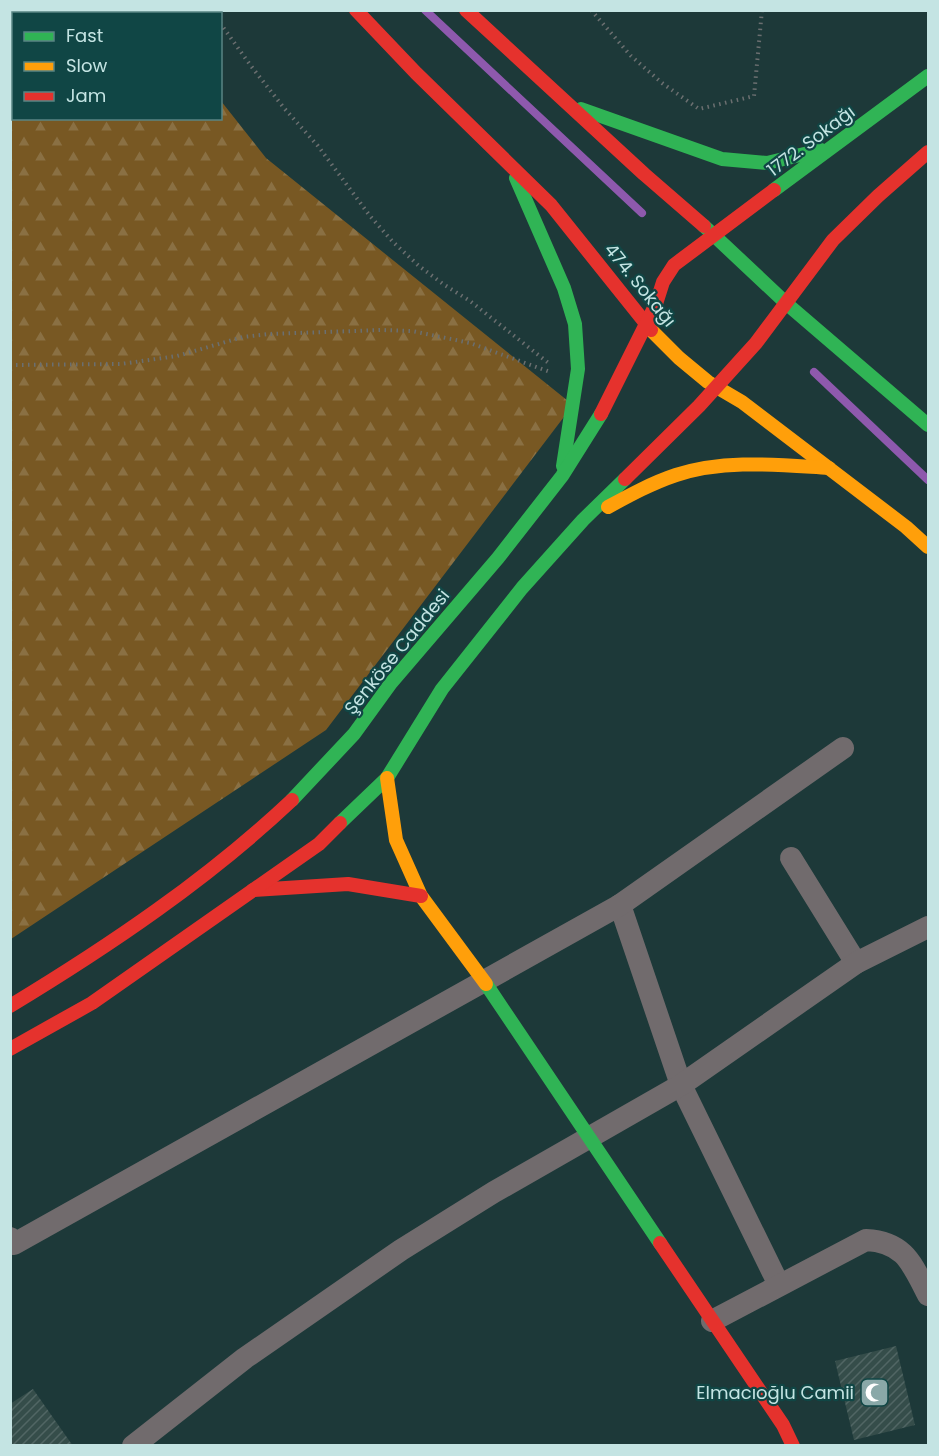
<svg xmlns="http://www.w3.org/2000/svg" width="939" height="1456" font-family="Poppins,sans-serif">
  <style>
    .forest { fill: url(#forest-firs) }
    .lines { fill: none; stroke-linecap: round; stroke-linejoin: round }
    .stream { stroke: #8e59ad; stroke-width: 8 }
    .building { fill: url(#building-hatch) }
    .path { stroke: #6b6f70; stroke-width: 4; stroke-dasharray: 1.5 4.5; stroke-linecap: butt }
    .street { stroke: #716b6d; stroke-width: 22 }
    .fast { stroke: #30b455; stroke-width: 14 }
    .slow { stroke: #ff9f0a; stroke-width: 14 }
    .jam { stroke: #e5322d; stroke-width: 14 }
    .labels { text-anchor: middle; stroke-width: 4.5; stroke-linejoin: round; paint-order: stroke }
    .street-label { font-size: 18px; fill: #c4e4e3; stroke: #104645 }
    .poi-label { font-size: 18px; fill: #c4e4e3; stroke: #104645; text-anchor: end }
  </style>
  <defs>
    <pattern id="forest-firs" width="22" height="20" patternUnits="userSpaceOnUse" patternTransform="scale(1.5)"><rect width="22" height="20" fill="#785823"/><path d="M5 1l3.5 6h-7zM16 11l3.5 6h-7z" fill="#8a7043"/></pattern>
    <pattern id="building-hatch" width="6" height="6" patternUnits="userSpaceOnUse" patternTransform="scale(1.5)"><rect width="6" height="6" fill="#354d4a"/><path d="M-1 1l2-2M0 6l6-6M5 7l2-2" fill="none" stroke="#516664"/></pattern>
  </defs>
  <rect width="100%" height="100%" fill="#1d3939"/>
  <polygon class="forest" points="11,11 149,11 151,13 14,14 14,118 220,118 221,101 266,158 573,405 326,730 11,939"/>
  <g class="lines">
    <g class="stream">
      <polyline points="425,10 642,213"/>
      <polyline points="814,372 928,480"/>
    </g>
  </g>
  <g class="building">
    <polygon points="896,1346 915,1425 854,1440 835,1361"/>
    <polygon points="33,1389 73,1446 10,1446 10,1404"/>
  </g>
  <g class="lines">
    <g class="path">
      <polyline points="213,10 214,14"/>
      <polyline points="591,10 631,56 662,83 699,109 754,96 762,10"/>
      <polyline points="220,23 251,66 284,108 318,146 370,216 393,242 419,266 443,284 470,301 551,365"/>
      <polyline points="10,365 121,364 177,356 243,337 269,334 382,330 412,331 470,343 550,372"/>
    </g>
    <g class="street">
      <polyline points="791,858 856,963"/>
      <polyline points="620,905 681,1085 779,1285"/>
      <polyline points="10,1238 14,1244 620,905 843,748"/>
      <path d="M712,1321L866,1240C905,1242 912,1264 928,1295"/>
      <polyline points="133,1446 245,1358 401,1250 494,1192 681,1085 856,963 928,927"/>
    </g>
    <g class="fast">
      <polyline points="581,109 722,159 767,163 821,150"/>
      <polyline points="516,178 564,288 575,324 578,369 563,466"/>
      <polyline points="774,190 928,76"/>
      <polyline points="704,226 787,304 928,425"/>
      <polyline points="292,800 354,734 391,683 498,558 562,476 601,414"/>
      <polyline points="340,823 387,778 442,689 522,588 583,520 625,479"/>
      <polyline points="486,984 660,1243"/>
    </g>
    <g class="slow">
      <polyline points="651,330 679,358 708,382 742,402 906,527 928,547"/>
      <path d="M608,507C630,495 652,483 676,475C725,459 778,465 829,468"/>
      <polyline points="387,778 396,840 421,896 486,984"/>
    </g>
    <g class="jam">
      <polyline points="356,10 416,73 551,205 651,330"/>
      <polyline points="466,10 644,174 704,226"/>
      <polyline points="601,414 656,304 663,282 674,265 774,190"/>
      <polyline points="625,479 699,406 756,343 833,240 878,196 928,152"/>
      <polyline points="253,890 348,884 421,896"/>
      <path d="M10,1006C109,946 207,880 292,800"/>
      <polyline points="10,1049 92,1003 319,844 340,823"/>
      <polyline points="660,1243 783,1425 793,1446"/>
    </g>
  </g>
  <defs>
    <symbol id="mosque-square" viewBox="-11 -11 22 22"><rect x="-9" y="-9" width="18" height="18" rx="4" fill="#8aa8a8" stroke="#104645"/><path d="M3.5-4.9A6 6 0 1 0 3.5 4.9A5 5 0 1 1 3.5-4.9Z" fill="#fff"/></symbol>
  </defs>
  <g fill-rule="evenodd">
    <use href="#mosque-square" x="858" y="1376" width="33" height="33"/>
  </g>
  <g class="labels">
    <g class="street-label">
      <text transform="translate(811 141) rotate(-37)" y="6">1772. Sokağı</text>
      <text transform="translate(640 285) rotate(51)" y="6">474. Sokağı</text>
      <text transform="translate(397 652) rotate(-51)" y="6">Şenköse Caddesi</text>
    </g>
    <g class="poi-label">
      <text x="854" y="1399">Elmacıoğlu Camii</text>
    </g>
  </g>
  <rect width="939" height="1456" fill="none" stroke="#c4e4e3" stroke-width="24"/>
  <rect x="12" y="12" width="210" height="108" fill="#104645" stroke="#588584" stroke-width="1.5"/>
  <rect x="24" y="32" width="30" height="9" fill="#30b455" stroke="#588584" stroke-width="1.5"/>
  <text x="66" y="42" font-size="18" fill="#c4e4e3">Fast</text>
  <rect x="24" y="62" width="30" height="9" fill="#ff9f0a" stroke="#588584" stroke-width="1.5"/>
  <text x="66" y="72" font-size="18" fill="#c4e4e3">Slow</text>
  <rect x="24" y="92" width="30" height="9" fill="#e5322d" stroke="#588584" stroke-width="1.5"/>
  <text x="66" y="102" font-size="18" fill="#c4e4e3">Jam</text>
</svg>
